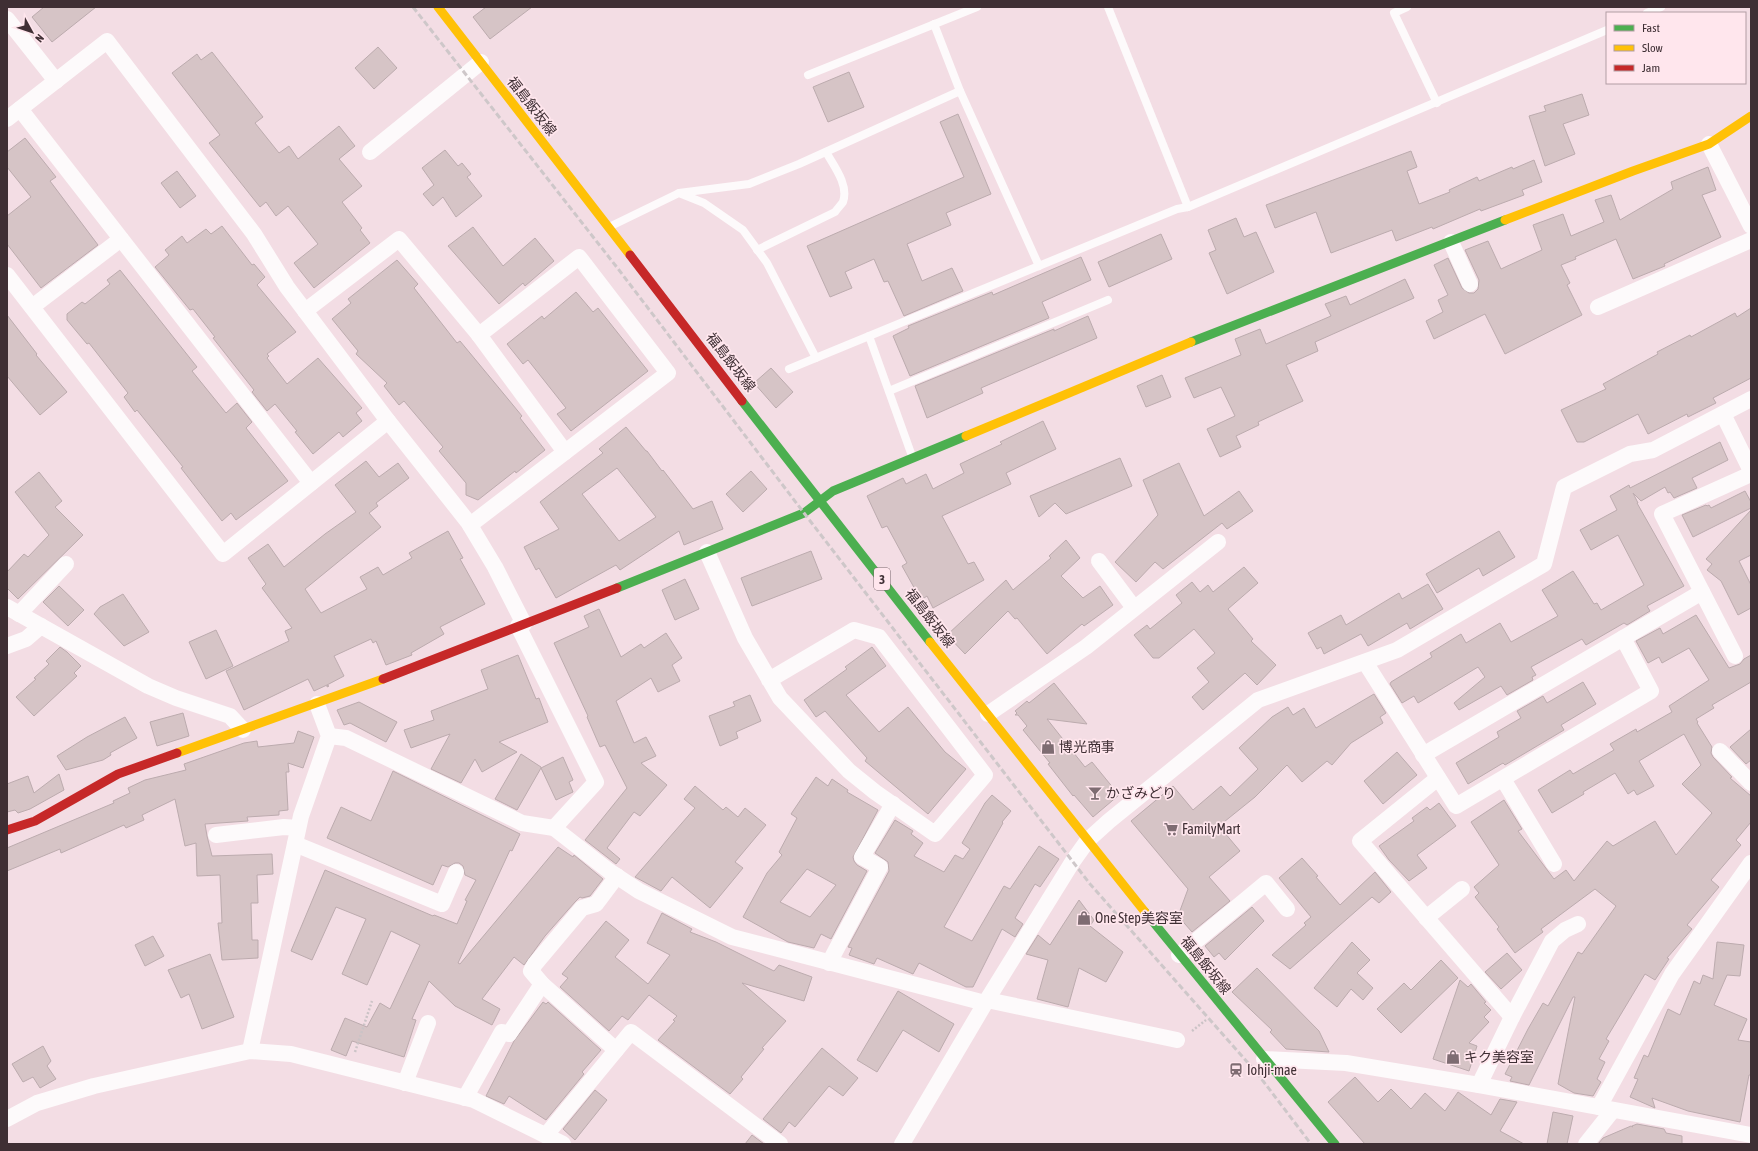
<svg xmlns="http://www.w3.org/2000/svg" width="1758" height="1151" font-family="'Asap Condensed','Noto Sans JP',sans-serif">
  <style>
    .building { fill: #d6c4c6; stroke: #bcabae; fill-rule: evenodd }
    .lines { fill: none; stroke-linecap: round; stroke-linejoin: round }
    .path { stroke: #cbc3c6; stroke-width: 2.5; stroke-dasharray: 2 2; stroke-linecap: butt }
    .lane { stroke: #fdfafb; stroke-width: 8 }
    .street { stroke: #fdfafb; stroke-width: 16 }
    .fast { stroke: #4caf50; stroke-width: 9 }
    .slow { stroke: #ffc107; stroke-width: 9 }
    .jam { stroke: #c62828; stroke-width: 9 }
    .rail { stroke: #cec7c9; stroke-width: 3; stroke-dasharray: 6 3; stroke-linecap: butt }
    .labels { text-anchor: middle; stroke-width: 3.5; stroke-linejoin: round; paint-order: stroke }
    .shield { fill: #ffe6ed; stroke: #79666c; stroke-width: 1 }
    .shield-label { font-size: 13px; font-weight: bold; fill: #3f2f34 }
    .street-label { font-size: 14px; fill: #3f2f34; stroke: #ffe6ed }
    .poi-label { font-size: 14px; fill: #3f2f34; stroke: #ffe6ed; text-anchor: start }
  </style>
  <rect width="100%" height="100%" fill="#f3dde4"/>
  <g class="building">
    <polygon points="44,7 96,7 52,42 32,17"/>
    <polygon points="486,7 532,7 490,39 473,17"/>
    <polygon points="378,47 397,68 374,89 355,68"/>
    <polygon points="212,52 263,117 255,123 279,153 289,146 298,159 339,126 355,146 339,159 362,186 342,202 362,228 360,230 370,243 314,288 294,263 318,244 288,206 276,216 266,202 260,207 209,143 220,135 172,73 197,54 201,60"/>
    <polygon points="849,72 864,107 828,122 813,87"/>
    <polygon points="1582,94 1589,115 1563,124 1575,154 1545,166 1529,116 1546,111 1544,106"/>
    <polygon points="958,114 991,194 946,213 951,225 907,244 922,281 952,268 963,291 904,316 888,281 884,282 874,259 845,272 852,288 830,297 807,246 964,177 940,122"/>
    <polygon points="25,138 56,177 50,181 98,245 41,288 7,244 7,216 31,197 7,167 7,152"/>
    <polygon points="445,150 458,166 462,163 471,174 467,177 482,196 456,217 443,197 433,206 423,194 434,185 422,168"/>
    <polygon points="1411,151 1417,167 1407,171 1419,204 1450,192 1449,190 1477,177 1479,181 1512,167 1513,169 1534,160 1542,182 1522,190 1524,195 1481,211 1480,209 1433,229 1432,227 1396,241 1392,230 1331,253 1316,212 1275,228 1266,205"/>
    <polygon points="1708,167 1716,190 1702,195 1721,237 1664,264 1665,266 1633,279 1616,239 1575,257 1576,259 1561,265 1570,283 1567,285 1582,315 1505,354 1485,314 1434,339 1426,321 1443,312 1438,300 1448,295 1434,265 1448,258 1462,288 1469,293 1474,293 1478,289 1479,280 1465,250 1488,241 1501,269 1542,250 1533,225 1563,214 1571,236 1604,222 1595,200 1611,195 1620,220 1673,189 1671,182"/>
    <polygon points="177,171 196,196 180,208 161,183"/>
    <polygon points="1236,218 1244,237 1256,232 1274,272 1227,294 1209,253 1216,250 1208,230"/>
    <polygon points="222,226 252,265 254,264 265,277 257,285 296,332 267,354 269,356 267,358 287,384 318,358 362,408 356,413 362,421 343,437 339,432 313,454 295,432 297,431 275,404 267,411 252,392 254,390 213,338 215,337 193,309 190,310 155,267 169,255 165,250 182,236 187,243 206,229 211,234"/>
    <polygon points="473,227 503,266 535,238 554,261 525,286 523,283 499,304 448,246"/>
    <polygon points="1161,234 1172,259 1109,287 1098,262"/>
    <polygon points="1081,257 1091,280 1042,302 1049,318 910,376 893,336 909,328 908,326 992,292 993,295"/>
    <polygon points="397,260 418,284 414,288 457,343 460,341 508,399 522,416 520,418 545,450 516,473 515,471 478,500 466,495 466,483 439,451 443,447 404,401 399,405 384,386 387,383 356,354 358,351 332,319 351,303 348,299"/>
    <polygon points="120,270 197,367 192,371 226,413 237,403 252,422 246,428 288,481 236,520 231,513 222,521 181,468 183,467 137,410 135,412 124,397 128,393 89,343 87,344 67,320 67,314 82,302 85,304 110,284 107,280"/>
    <polygon points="1405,279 1414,298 1315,342 1318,351 1286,365 1303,401 1258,422 1259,425 1236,436 1241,447 1220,457 1207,429 1235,416 1221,387 1194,398 1185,378 1241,355 1235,339 1260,329 1266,344 1331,316 1325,304 1346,296 1350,305"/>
    <polygon points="576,292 593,312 598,308 648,371 571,431 557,414 566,408 528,360 523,364 507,344 542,316 544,319"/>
    <polygon points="1751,308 1751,378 1713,398 1716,403 1688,417 1687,414 1648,434 1638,414 1584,442 1577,442 1561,410 1606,389 1603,384 1658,354 1657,352 1690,335 1691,337 1735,313 1737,317"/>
    <polygon points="7,315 37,354 36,355 67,392 40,415 7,376"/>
    <polygon points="1088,316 1097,338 981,388 983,393 927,418 915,386 1054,329 1054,331"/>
    <polygon points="771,368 793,392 776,408 754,383"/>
    <polygon points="1162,375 1171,397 1146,407 1137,386"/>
    <polygon points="1043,421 1056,449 1006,473 1011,484 942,516 968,564 974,562 984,580 933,608 927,596 921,600 902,566 907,563 887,526 882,528 867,496 903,478 906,484 926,474 933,489 964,473 960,464 1002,444 1000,442"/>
    <path d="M626,427L646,451H647L662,471L663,470L693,509L712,501L723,529L684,545L679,531L620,570L616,565L556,598L539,568L536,570L524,547L559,529L540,502L603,453L599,449ZM617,468L656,517L619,541L582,494Z"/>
    <polygon points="1720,442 1728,460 1692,478 1697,488 1674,498 1670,492 1668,493 1665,487 1641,501 1633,493 1638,503 1637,503 1684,586 1647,606 1650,611 1627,625 1624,623 1586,645 1582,639 1531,667 1536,675 1532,677 1533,680 1507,695 1501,686 1459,710 1454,703 1485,677 1478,667 1418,703 1414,696 1402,703 1390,684 1391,682 1432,657 1430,653 1461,634 1466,643 1500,623 1511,642 1558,616 1542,590 1573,571 1594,604 1597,603 1601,610 1644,585 1618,535 1591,550 1580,530 1617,510 1610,496 1629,485 1630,488"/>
    <polygon points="1120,458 1132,486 1066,514 1055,503 1039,517 1030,496"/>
    <polygon points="366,461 379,477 398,463 409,478 376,503 378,506 369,513 381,527 305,589 321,613 367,589 360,577 378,567 383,575 412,558 409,553 448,531 463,558 460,559 485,604 440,627 444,634 411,653 412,655 386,665 376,641 373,643 371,639 334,656 344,676 327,685 329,686 327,687 327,685 314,691 308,679 244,710 226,671 289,641 285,631 292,628 262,588 266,584 248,558 268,544 284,567 325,534 356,512 335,485"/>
    <polygon points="1179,463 1204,516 1239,491 1253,511 1227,529 1222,523 1163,569 1155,562 1136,582 1115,562 1158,515 1143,480"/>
    <polygon points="751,471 767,489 743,512 726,494"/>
    <polygon points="39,472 62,501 55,507 83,535 18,599 7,588 7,572 24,554 28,557 49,535 15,492"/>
    <polygon points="1745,491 1751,502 1751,508 1693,537 1682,515 1706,505 1707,506 1709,505 1711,508"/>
    <polygon points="1751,510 1751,555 1739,561 1751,585 1751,608 1738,615 1721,581 1707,570 1712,564 1706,559"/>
    <polygon points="1499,531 1515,557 1483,576 1479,568 1437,593 1426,574"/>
    <polygon points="1066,540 1080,558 1061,576 1083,598 1100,586 1113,605 1084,626 1082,624 1047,654 1017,618 1015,619 1008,611 965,654 947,635 1006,580 1013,590 1051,558 1049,556"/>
    <polygon points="811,551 822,579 752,606 741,578"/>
    <polygon points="1244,567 1258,583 1228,609 1253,639 1251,641 1276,665 1257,685 1245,673 1203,710 1192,697 1209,682 1197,668 1215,653 1194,629 1159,658 1153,658 1134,635 1147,625 1150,629 1182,603 1176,595 1192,582 1200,592 1208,585 1213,592"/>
    <polygon points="685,579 699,609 675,620 662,590"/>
    <polygon points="1428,584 1443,609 1410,629 1407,623 1368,646 1361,634 1324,654 1321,647 1317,649 1308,633 1341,615 1346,625 1399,593 1402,599"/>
    <polygon points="59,586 84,610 68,626 43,602"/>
    <polygon points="123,594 149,632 124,646 94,614 100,607"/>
    <polygon points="599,609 621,657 641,644 644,648 666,633 682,658 672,665 680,681 658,692 651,678 616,701 634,743 646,737 656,756 641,763 667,785 640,816 634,812 607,848 620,859 616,864 585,840 627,788 605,745 600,747 587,717 588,716 554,643 589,627 584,616"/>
    <polygon points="1696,615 1729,668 1740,664 1744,659 1751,655 1751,682 1712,705 1714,708 1696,719 1698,722 1697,723 1712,747 1711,753 1713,757 1732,777 1730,778 1751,796 1751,822 1736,840 1741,845 1711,880 1719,887 1687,925 1692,929 1667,958 1669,959 1655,980 1645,974 1606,1039 1609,1041 1599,1059 1605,1062 1597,1079 1601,1082 1593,1096 1574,1093 1558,1084 1575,997 1573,997 1529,1085 1510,1081 1512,1077 1505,1074 1528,1029 1543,1003 1548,1006 1578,952 1582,954 1616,906 1595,889 1541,929 1543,932 1515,953 1497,929 1499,927 1475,897 1479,893 1474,887 1499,865 1471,822 1504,800 1522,829 1518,831 1554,879 1566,870 1574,881 1607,841 1613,846 1655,821 1676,855 1712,813 1682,784 1701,765 1684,734 1639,761 1654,786 1637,795 1634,790 1628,794 1615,773 1583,792 1584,794 1552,813 1538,790 1570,770 1573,774 1614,750 1610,744 1636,729 1637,732 1672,712 1669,706 1709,680 1689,648 1662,663 1659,657 1648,663 1636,641 1660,628 1663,634"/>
    <polygon points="216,630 233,666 206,679 189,642"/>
    <polygon points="60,647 67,652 81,666 74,673 77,676 34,716 16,697 36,679 34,678 49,664 46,661"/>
    <polygon points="872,647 886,666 846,695 879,732 908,707 945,752 966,769 928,814 865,761 867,758 825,711 816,717 804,700 847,669 845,667"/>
    <polygon points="518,655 536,699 539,698 548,722 499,742 517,752 482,772 475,759 461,783 431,769 450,734 411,748 404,730 434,720 431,711 488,689 481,670"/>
    <polygon points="1583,682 1596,704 1561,725 1564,730 1505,765 1503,763 1468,784 1456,763 1499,737 1497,732 1521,718 1517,711 1543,696 1547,703"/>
    <polygon points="1054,683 1087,724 1047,719 1085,767 1092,762 1119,795 1093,817 1074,795 1073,796 1048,764 1050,763 1023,730 1027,726 1018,715 1015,715 1017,713 1015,711 1027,701 1029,703"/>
    <polygon points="1374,694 1386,713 1380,717 1383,723 1351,743 1332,765 1327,761 1302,782 1287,765 1255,797 1219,826 1240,851 1209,877 1230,901 1192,932 1178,916 1188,889 1131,821 1173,786 1193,810 1221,786 1230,796 1258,769 1239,748 1272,717 1288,707 1293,715 1304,708 1316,728"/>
    <polygon points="750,695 761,721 736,732 738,738 720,746 709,716 735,706 733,702"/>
    <polygon points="359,702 397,722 386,742 350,723 344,725 337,710"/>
    <polygon points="183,713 189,736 157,746 150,722"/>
    <polygon points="125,717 137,738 110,753 111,755 103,760 66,770 57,756 87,737"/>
    <polygon points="1751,729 1751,760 1746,764 1730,747"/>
    <polygon points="298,731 314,737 303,768 288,763 289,772 286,772 288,810 279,811 279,815 247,817 248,821 205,824 207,836 212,856 272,854 273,874 257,875 258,903 251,903 252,940 258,940 258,958 222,960 218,923 222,923 220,875 197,876 196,843 185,846 175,799 142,815 144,820 126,828 124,825 61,853 60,849 7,871 7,848 114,803 113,801 130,793 128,788 145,780 186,770 184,764 244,743 257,741 258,747 294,743"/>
    <polygon points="1397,752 1417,775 1383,804 1364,781"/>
    <polygon points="521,754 541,767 541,768 563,757 573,780 569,782 573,792 556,800 541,768 517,810 495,799"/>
    <polygon points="393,771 520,834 512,851 510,850 458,963 460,964 558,847 573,857 574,855 603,879 590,896 582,898 580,897 575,902 545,936 524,965 514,957 482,999 500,1009 492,1025 455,1006 429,981 412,1019 416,1020 404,1057 352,1041 346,1056 331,1050 345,1018 367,1027 380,1003 390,1009 420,945 391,931 367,985 342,974 366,919 336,907 312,960 291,951 325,870 433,916 434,915 457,924 467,901 465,900 476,880 465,875 463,866 459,863 455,863 448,867 442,865 433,885 327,838 341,807 371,821"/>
    <polygon points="59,774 64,790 30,809 18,813 15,810 7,812 7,784 28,776 34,793"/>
    <path d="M816,777L828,786L832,779L848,790L847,792L878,810L853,857L854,861L857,865L867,871L831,939L821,934L814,948L788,942L743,917L767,873L782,855L779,852L797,818L791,814ZM807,869L836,885L810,917L780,902Z"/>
    <polygon points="695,786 723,810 726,807 738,817 745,808 766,825 735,862 743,868 710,908 672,877 661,891 635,877 695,808 684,799"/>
    <polygon points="992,795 1011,811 1002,822 1003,823 944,927 972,941 1004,886 1010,889 1039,846 1059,859 1040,887 1035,884 1015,918 1023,924 1015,937 1002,929 973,987 966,987 919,963 913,974 877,958 874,964 849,955 852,948 848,947 889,871 888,862 875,853 895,820 913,831 911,834 923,843 914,856 944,872 955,855 963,859 970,849 962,843 985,803"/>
    <polygon points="1439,803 1456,826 1417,855 1427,868 1409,881 1389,860 1379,846 1414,821 1412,818 1427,807 1430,810"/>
    <polygon points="1302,858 1318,876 1316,877 1340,905 1375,872 1391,892 1379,903 1372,897 1290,969 1272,955 1306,925 1304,923 1311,917 1279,878"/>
    <polygon points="1079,900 1094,920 1090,926 1123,952 1106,982 1079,968 1068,1007 1037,999 1048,960 1026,954 1038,935 1050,945"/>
    <polygon points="1252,907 1264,921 1225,960 1219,953 1214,957 1205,946"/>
    <polygon points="662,913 692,929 690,932 716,942 774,971 779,965 812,977 804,1001 742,983 786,1021 762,1048 764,1049 741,1077 743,1079 730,1094 658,1040 675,1021 673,1020 677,1016 649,995 628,1020 622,1016 609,1031 560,987 568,978 562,974 606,921 629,940 615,957 648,984 670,955 647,943"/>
    <polygon points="153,936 164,956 145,966 135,945"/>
    <polygon points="1352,942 1370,960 1357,973 1373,988 1363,1000 1351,989 1337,1007 1314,988"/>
    <polygon points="1717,942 1744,945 1740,976 1727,975 1714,1005 1747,1019 1738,1040 1751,1042 1751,1075 1749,1075 1740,1122 1688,1111 1652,1098 1655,1108 1630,1097 1638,1079 1634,1078 1644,1055 1648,1057 1668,1009 1680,1015 1694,981 1700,984 1703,975 1713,979"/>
    <polygon points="1507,953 1522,970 1501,989 1485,972"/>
    <polygon points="210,954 234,1017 202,1029 189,994 181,998 168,970"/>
    <polygon points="1441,960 1458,978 1401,1033 1377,1009 1404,983 1411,990"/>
    <polygon points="1257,968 1319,1031 1329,1052 1286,1049 1270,1032 1272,1030 1232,992"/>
    <polygon points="1460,980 1468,987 1471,984 1486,1002 1484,1003 1491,1010 1484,1017 1489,1022 1469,1043 1477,1046 1469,1071 1433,1059"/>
    <polygon points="898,991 954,1024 939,1052 903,1030 877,1072 857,1060"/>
    <polygon points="543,1002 546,1004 548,1002 601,1050 582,1072 584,1074 546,1120 509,1096 504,1104 486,1096 514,1041"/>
    <polygon points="43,1046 51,1061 47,1066 56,1079 40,1088 33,1077 23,1082 12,1064"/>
    <polygon points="822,1048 858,1078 843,1096 829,1086 795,1127 789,1122 781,1133 763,1119"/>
    <polygon points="1355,1077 1378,1102 1391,1089 1411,1109 1425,1093 1445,1111 1458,1092 1491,1115 1500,1099 1517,1102 1500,1131 1524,1144 1365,1144 1328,1102"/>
    <polygon points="595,1090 607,1100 575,1140 563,1129"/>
    <polygon points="1553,1112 1573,1116 1567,1144 1547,1144"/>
    <polygon points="1637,1124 1664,1129 1666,1133 1682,1136 1682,1144 1598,1144 1603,1138 1631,1126 1633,1127 1632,1126"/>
    <polygon points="752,1135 764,1144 745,1144"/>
  </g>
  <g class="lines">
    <g class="path">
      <polyline points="1192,1031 1206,1020"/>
      <polyline points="355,1052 372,1001"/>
    </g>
    <g class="lane">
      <polyline points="1108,7 1188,207"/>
      <polyline points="1407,7 1394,13 1437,103"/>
      <polyline points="1647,13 1661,7"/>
      <polyline points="934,24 960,91 1039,266"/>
      <polyline points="808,75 977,7"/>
      <polyline points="679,193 749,184 799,164 960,91"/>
      <polyline points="609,227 679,193 704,203 743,230 767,263 816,358"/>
      <path d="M757,250L835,212C837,209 841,205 843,202C849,185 834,166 826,152"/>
      <polyline points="869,336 912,456"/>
      <polyline points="789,369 1177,209 1188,207 1607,30"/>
      <polyline points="889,391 1108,300"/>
    </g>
    <g class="street">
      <polyline points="7,19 56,81"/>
      <polyline points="20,109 311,483"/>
      <polyline points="7,119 107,41 254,234 287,287 388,421"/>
      <polyline points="1709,144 1751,226"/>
      <polyline points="370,152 481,62"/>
      <polyline points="1451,242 1470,284"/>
      <polyline points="7,275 223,554 388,421 468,522 495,567 524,624"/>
      <polyline points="32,307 121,239"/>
      <polyline points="1598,307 1751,240"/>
      <polyline points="305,311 399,239 479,335 565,452"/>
      <polyline points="1723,414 1751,471"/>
      <polyline points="470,525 668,373 579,257 479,335"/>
      <polyline points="707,552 745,638 780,698 849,771 875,792 935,834 985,775 879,637 854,630 769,680"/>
      <polyline points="1099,561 1134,608"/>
      <polyline points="7,607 148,686 176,698 230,716 243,730"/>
      <polyline points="19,614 66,564"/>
      <polyline points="518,626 596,782 554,828"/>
      <polyline points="7,646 26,639 41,626"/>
      <polyline points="1735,656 1662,514 1751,474"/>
      <polyline points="1365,662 1456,806 1651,691 1623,638"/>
      <polyline points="988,714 1086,647 1218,542"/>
      <polyline points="329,736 346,738 522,823 554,828 609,871 639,891 732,937 985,1003"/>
      <polyline points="1720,751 1751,783"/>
      <polyline points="1423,755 1702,592"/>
      <polyline points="1438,778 1360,841 1512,1017"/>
      <polyline points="1503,779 1554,864"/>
      <polyline points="216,835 284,827 298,828"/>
      <polyline points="295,844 442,904 456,872"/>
      <polyline points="1426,918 1462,889"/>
      <polyline points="1179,955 1266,883 1287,909"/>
      <polyline points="829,963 880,867 862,857 893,804"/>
      <polyline points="987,1000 1177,1040"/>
      <polyline points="616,1050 542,984 531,971 535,964 582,908 596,904 617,876"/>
      <polyline points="250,1051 301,816 329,736 317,704"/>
      <polyline points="1264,1059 1346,1063 1479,1085 1751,1135"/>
      <polyline points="405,1083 428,1023"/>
      <polyline points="1479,1085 1512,1017 1552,941 1565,930 1578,924"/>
      <polyline points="465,1098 502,1032 509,1034 542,984"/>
      <polyline points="1599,1107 1672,974 1751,863"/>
      <polyline points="7,1119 37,1103 94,1086 250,1051 291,1054 474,1100 563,1144"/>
      <polyline points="546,1135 631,1032 780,1144"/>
      <polyline points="902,1144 987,1000 1073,861 1088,840 1109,821 1258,700 1397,650 1544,564 1564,487 1630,454 1653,450 1751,399"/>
      <polyline points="1586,1144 1613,1110"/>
    </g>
    <g class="fast">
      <polyline points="1191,342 1505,220"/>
      <polyline points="742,401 930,642"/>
      <polyline points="617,588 804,513 833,491 966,436"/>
      <polyline points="1145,912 1335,1144"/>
    </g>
    <g class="slow">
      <polyline points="438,7 630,255"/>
      <polyline points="1505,220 1633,171 1709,144 1751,116"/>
      <polyline points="966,436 1191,342"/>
      <polyline points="930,642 1145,912"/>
      <polyline points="177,753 383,679"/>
    </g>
    <g class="jam">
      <polyline points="630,255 742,401"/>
      <polyline points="383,679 617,588"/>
      <polyline points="7,830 35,821 118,774 177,753"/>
    </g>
    <polyline class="rail" points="413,7 619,270 804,513 1090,884 1257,1073 1311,1144"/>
  </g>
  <defs>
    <symbol id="shop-bare" viewBox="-9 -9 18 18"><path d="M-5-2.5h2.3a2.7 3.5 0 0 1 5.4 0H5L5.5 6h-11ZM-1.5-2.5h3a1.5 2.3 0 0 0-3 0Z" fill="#7e6c72" stroke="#ffe6ed" stroke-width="2.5" paint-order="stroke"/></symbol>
    <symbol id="bar-bare" viewBox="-9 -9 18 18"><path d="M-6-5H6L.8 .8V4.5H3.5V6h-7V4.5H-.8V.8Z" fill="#7e6c72" stroke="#ffe6ed" stroke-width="2.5" paint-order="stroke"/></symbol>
    <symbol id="supermarket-bare" viewBox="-9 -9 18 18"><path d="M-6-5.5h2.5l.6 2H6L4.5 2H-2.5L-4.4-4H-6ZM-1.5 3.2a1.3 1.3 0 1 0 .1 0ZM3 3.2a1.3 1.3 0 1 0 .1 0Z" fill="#7e6c72" stroke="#ffe6ed" stroke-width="2.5" paint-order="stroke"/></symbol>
    <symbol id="station-bare" viewBox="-9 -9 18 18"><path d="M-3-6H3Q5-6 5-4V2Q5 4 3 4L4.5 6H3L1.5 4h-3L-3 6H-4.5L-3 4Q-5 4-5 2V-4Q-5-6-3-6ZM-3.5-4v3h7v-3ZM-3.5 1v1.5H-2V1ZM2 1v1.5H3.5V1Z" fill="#7e6c72" stroke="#ffe6ed" stroke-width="2.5" paint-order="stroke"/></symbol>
  </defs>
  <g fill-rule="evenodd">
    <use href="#shop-bare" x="1038" y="737" width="20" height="20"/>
    <use href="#bar-bare" x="1085" y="783" width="20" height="20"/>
    <use href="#supermarket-bare" x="1161" y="819" width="20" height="20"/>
    <use href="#shop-bare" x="1074" y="908" width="20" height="20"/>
    <use href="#shop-bare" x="1443" y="1047" width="20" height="20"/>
    <use href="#station-bare" x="1226" y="1060" width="20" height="20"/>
  </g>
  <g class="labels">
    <rect class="shield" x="874" y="568" width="16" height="22" rx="3"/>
    <g class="shield-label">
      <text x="882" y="584">3</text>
    </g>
    <g class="street-label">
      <text transform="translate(532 106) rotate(52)" y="5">福島飯坂線</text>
      <text transform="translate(731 362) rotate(52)" y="5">福島飯坂線</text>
      <text transform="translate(930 618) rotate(52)" y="5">福島飯坂線</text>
      <text transform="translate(1206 965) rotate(51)" y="5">福島飯坂線</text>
    </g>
    <g class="poi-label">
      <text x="1059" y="752">博光商事</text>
      <text x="1106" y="798">かざみどり</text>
      <text x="1182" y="834">FamilyMart</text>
      <text x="1095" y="923">One Step美容室</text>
      <text x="1464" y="1062">キク美容室</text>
      <text x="1247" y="1075">Iohji-mae</text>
    </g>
  </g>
  <rect width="1758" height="1151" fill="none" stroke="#3f2f34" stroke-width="16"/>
  <rect x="1606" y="12" width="140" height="72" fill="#ffe6ed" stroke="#b29da3"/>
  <rect x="1614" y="25" width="20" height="6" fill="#4caf50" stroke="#b29da3"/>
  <text x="1642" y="32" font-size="12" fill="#3f2f34">Fast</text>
  <rect x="1614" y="45" width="20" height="6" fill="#ffc107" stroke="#b29da3"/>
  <text x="1642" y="52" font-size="12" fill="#3f2f34">Slow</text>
  <rect x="1614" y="65" width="20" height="6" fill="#c62828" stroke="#b29da3"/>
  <text x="1642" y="72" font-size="12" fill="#3f2f34">Jam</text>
  <g transform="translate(32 32) rotate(130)" stroke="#ffe6ed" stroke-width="3" paint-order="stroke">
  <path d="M0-3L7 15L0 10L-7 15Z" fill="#3f2f34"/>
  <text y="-6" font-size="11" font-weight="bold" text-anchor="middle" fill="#3f2f34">N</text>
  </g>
</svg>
